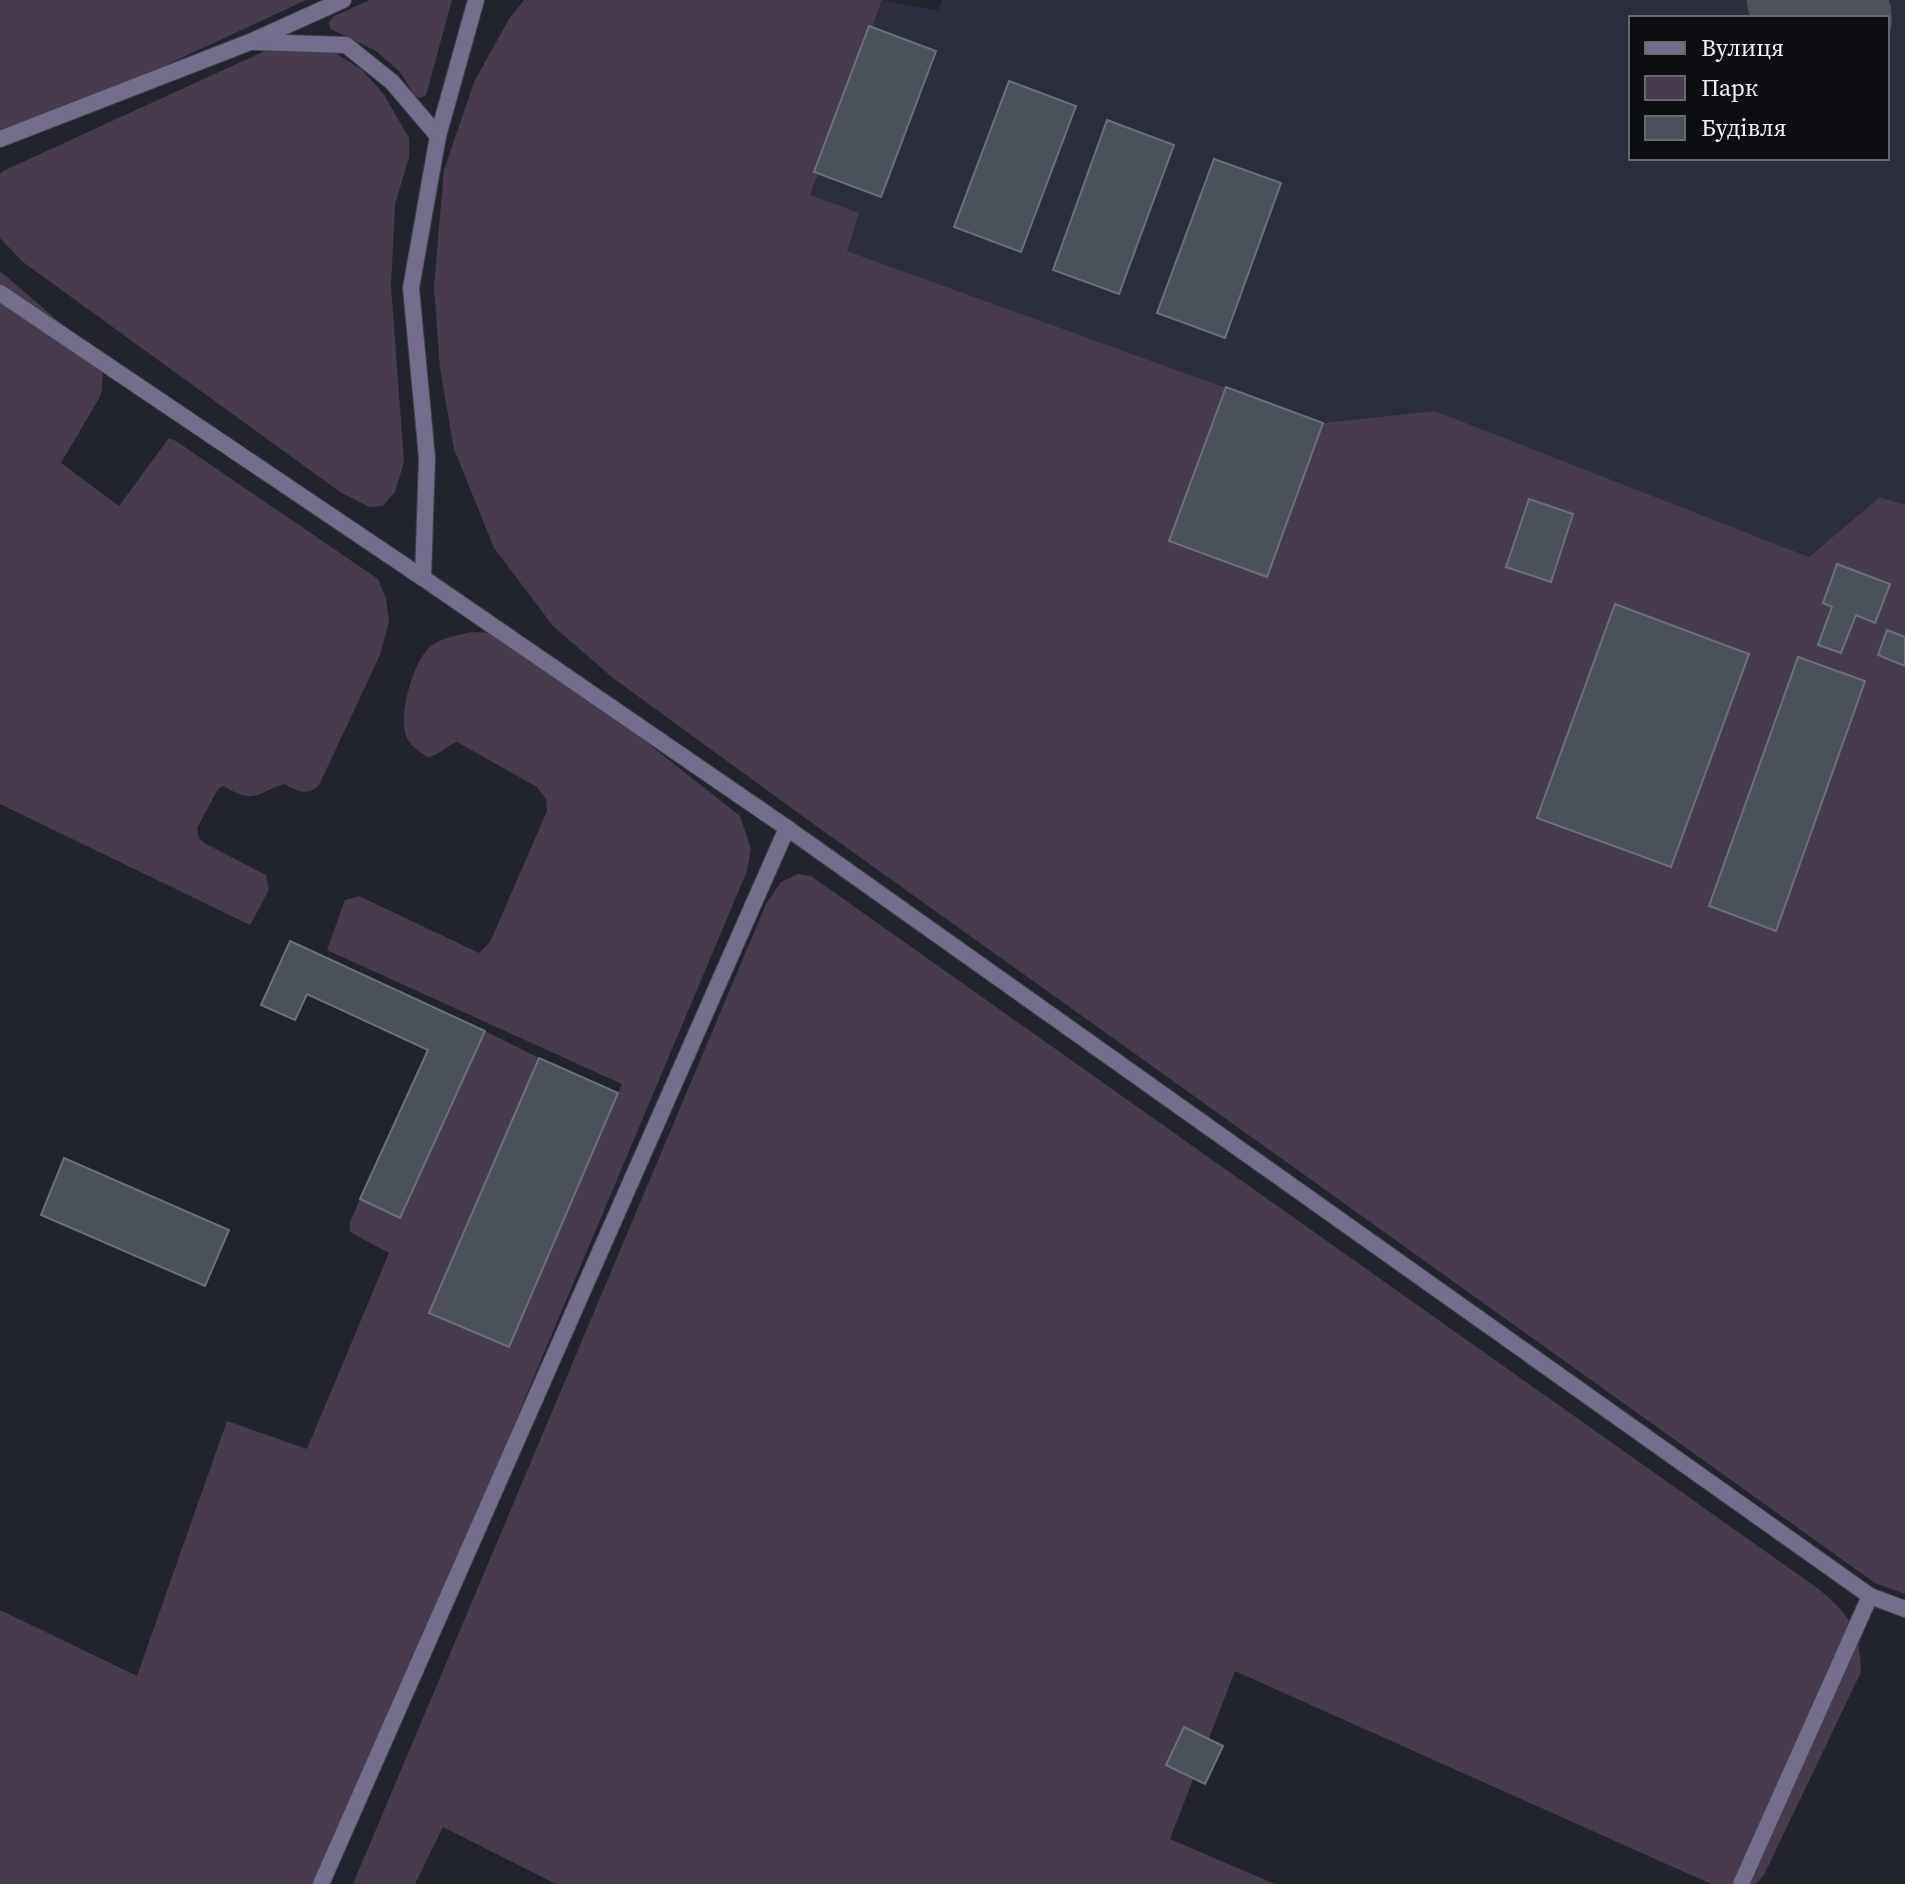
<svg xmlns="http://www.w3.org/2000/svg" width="1905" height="1884" font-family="'Source Serif 4',serif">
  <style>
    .built { fill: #2b2f3d; fill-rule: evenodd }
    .green { fill: #493b4e }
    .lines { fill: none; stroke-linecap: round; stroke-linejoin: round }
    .taxiway { stroke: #50525a; stroke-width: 98 }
    .building { fill: #4a515a; stroke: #69717a; stroke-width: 2 }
    .lane-casing { stroke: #3f4149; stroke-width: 18 }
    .street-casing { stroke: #3f4149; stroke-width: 18 }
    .lane { stroke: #746e8c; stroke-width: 16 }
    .street { stroke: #746e8c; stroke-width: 16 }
  </style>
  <rect width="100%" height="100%" fill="#22242d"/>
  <path class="built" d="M882,0L938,11L942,0H1905V505L1880,497L1809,557L1435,411L1323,423L847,251L810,195ZM1631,18H1887V158H1631Z"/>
  <g class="green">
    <polygon points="0,0 306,0 0,142"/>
    <polygon points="370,0 452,0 426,95 420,98 415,96 400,72 376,51 331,29 329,23 334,16"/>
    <polygon points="524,0 882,0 810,195 859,213 847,251 1323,423 1435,411 1809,557 1880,497 1905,505 1905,1594 1875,1583 801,815 613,678 553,626 494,548 454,449 440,368 434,287 444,170 474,82 509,19"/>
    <polygon points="295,44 335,53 361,69 383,93 409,138 409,157 395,205 391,286 404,462 395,492 383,506 369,507 340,492 23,262 0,238 0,174 3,171 267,50"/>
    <path d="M0,271L86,345L98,361L103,375L101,395L61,463L119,506L169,438L176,441L378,579L386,599L389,621L380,655L319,785C306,797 298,791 284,784C252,795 256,804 223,786L218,789L197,828L199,838L206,844L266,875L269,890L250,925L0,804Z"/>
    <path d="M472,632L490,633L593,700L740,816L751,849L747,871L525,1398L329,1884H0V1610L137,1676L227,1421L307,1449L389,1253L350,1232V1222L360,1199L400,1218L485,1031L539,1058L429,1312L508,1347L622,1084L327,950L345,900L359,896L479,953L490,942L547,811L546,799L537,787L457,742C445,746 439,756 427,757C421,752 412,747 408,740C396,720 413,660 431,646C444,637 457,635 472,632Z"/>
    <path d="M798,874L811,876L1820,1590C1851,1617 1860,1630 1861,1672L1764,1875L1756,1884H1711L1235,1671L1170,1839L1275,1884H556L443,1827L415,1884H353L766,904L781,882Z"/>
  </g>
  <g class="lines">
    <polyline class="taxiway" points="1796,0 1843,18"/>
  </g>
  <g class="building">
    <polygon points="869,26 936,51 881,197 814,172"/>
    <polygon points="1009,81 1076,106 1021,252 954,227"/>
    <polygon points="1107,120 1174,145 1119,294 1053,270"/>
    <polygon points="1214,159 1281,183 1225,338 1157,313"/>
    <polygon points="1226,387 1323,423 1267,577 1169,541"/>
    <polygon points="1529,499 1573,514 1551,582 1506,567"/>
    <polygon points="1837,564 1890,584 1875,623 1856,615 1841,653 1818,645 1832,607 1823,603"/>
    <polygon points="1615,604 1749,654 1671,867 1537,818"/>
    <polygon points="1887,630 1905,637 1905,666 1878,655"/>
    <polygon points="1798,657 1865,681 1776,931 1709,906"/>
    <polygon points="290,941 485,1031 400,1218 360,1199 428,1050 307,994 295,1020 261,1005"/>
    <polygon points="539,1058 618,1093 509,1347 429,1313"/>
    <polygon points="64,1158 229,1230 205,1286 41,1215"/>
    <polygon points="1184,1727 1223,1746 1205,1784 1166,1765"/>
  </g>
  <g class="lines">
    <defs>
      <g id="lane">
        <polyline points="476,0 438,136 411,288 427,458 423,578 787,828 1870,1596"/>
        <polyline points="254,42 346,45 392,82 438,136"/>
        <polyline points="0,139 250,42 343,0"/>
        <polyline points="0,293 423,578"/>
        <polyline points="321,1884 787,828"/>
      </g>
      <polyline id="street" points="1741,1884 1870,1596 1905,1609"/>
    </defs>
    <use href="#lane" class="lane-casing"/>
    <use href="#street" class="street-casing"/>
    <use href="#lane" class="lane"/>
    <use href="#street" class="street"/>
  </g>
  <rect x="1629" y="16" width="260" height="144" fill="#0d0e12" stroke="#68696e" stroke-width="2"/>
  <rect x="1645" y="42" width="40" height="12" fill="#746e8c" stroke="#68696e" stroke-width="2"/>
  <text x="1701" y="56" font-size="24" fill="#f0f1f7">Вулиця</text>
  <rect x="1645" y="76" width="40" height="24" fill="#493b4e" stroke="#68696e" stroke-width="2"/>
  <text x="1701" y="96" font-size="24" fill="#f0f1f7">Парк</text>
  <rect x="1645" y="116" width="40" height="24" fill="#4a515a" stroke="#68696e" stroke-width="2"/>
  <text x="1701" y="136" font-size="24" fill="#f0f1f7">Будівля</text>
</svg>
